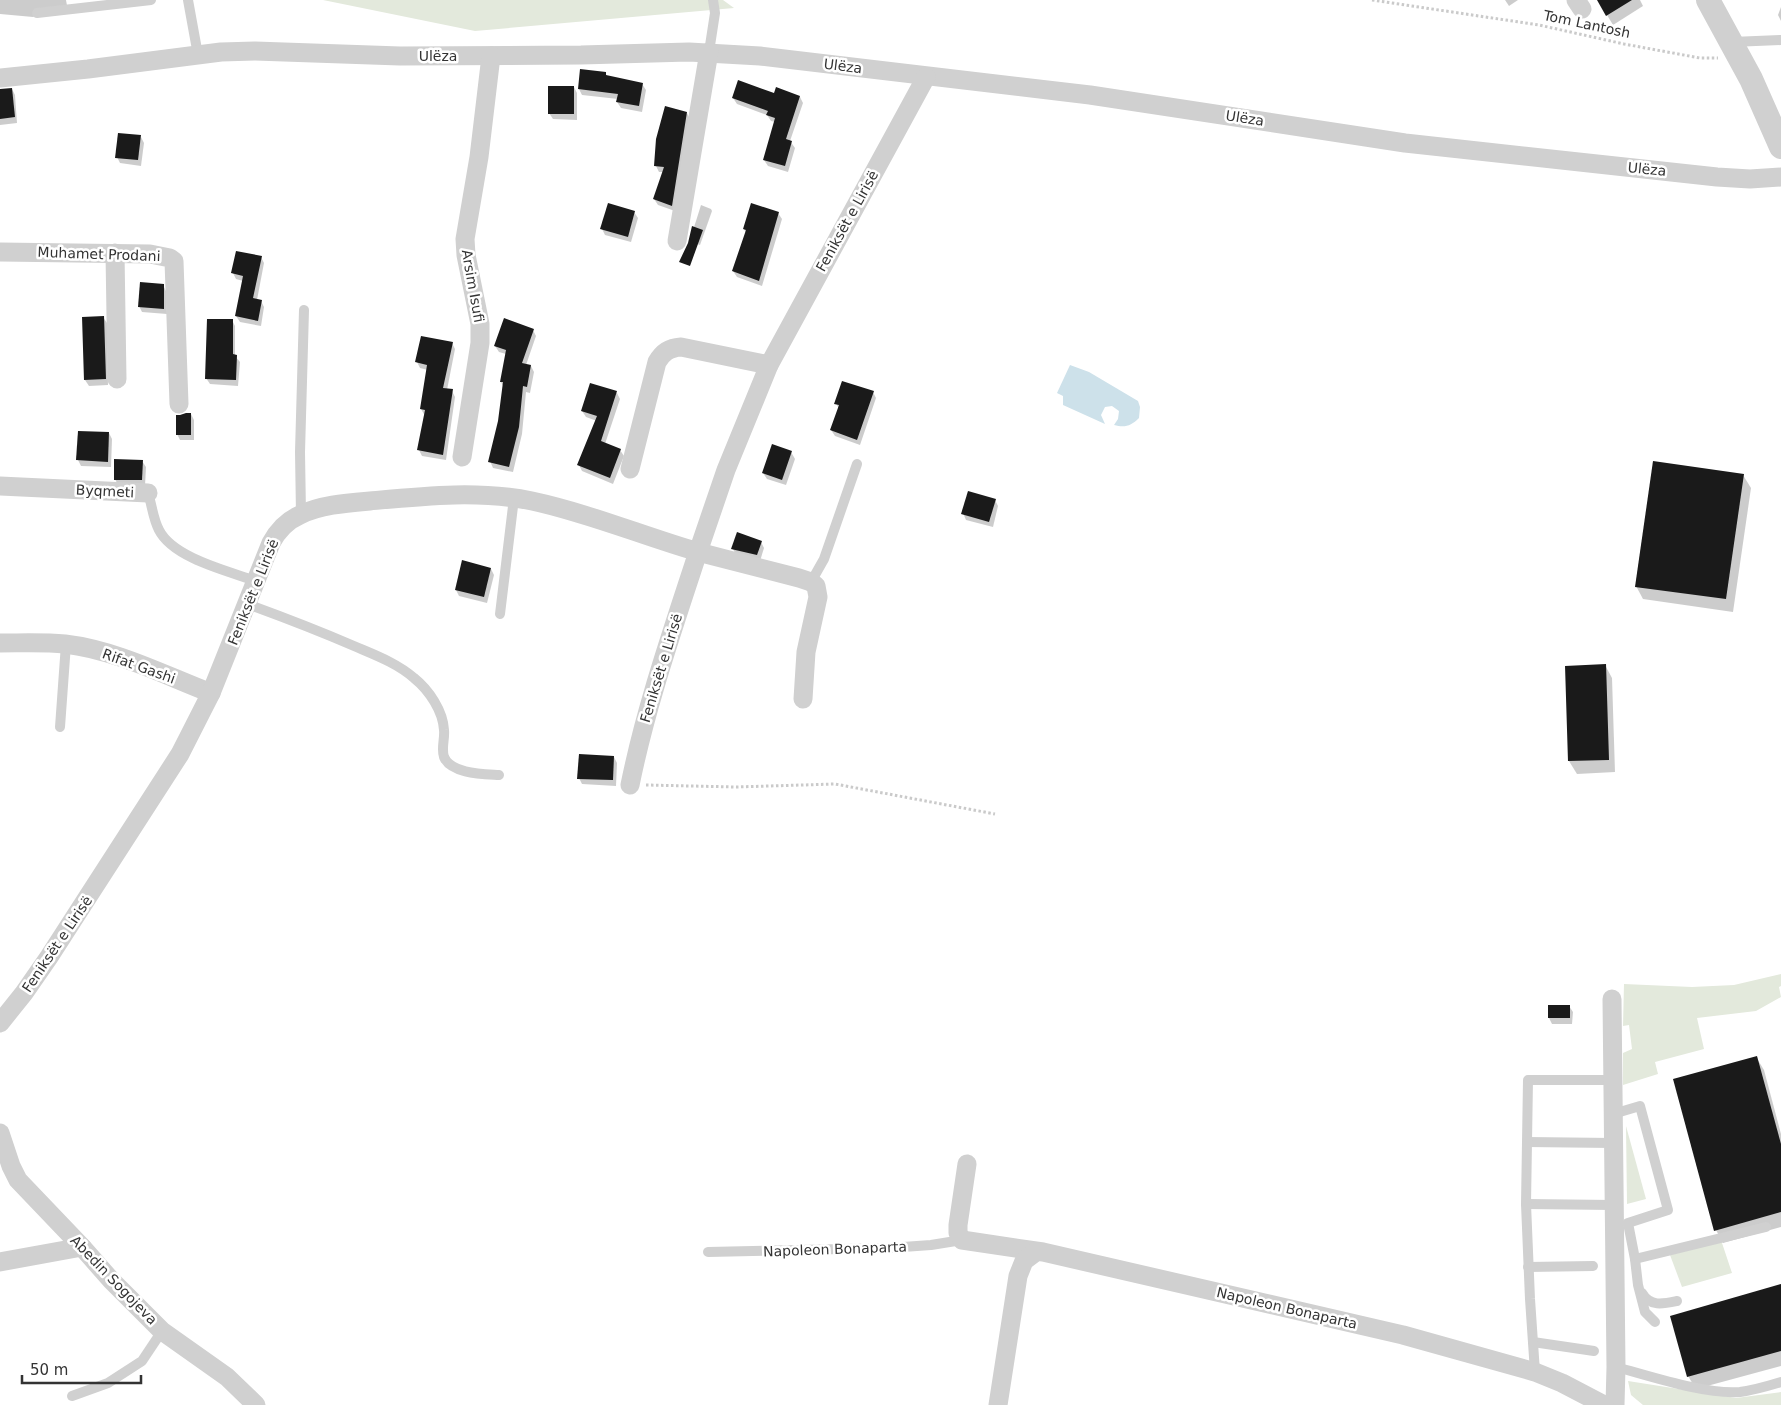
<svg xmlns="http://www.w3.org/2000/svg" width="1781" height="1405" font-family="'DejaVu Sans',sans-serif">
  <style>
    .green { fill: #e3e9dc }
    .water { fill: #cde1ea }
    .shadow { fill: #0003 }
    .building { fill: #1a1a1a }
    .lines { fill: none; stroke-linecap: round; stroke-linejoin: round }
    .path { stroke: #cacaca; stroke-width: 3; stroke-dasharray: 2.5 2.5; stroke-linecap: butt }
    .service { stroke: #d0d0d0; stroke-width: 10 }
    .minor { stroke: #d0d0d0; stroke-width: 19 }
    .tertiary { stroke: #d0d0d0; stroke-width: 24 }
    .labels { text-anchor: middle; stroke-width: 5; stroke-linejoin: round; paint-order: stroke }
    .street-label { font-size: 14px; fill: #333; stroke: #fff }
  </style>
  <rect width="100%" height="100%" fill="#fff"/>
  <g class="green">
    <polygon points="323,0 723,0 734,8 475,31"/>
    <polygon points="1781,974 1781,986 1779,987 1781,997 1756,1011 1697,1018 1704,1049 1655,1062 1658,1074 1623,1085 1623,1053 1632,1049 1629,1025 1623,1026 1624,984 1692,987 1734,985"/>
    <polygon points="1626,1126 1646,1199 1627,1204"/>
    <polygon points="1721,1240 1732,1273 1682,1287 1670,1255"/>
    <polygon points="1628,1381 1736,1398 1781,1392 1781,1405 1643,1405 1631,1395"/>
  </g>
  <path class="water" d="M1070,365L1089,372L1138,401L1140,407L1139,418C1131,426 1125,428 1114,425L1118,419L1119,411L1112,406L1105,407L1101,415L1105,424L1063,405V396L1057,393Z"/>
  <g class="shadow">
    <polygon points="0,0 66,0 68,11 41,14 33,17 0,14"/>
    <polygon points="1505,0 1518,0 1509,6"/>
    <polygon points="1598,0 1640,0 1643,6 1613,25"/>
    <polygon points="1781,7 1781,21 1778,15"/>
    <polygon points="581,70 605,73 608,77 642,84 646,90 642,112 621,108 617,102 618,99 582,95 579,89"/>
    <polygon points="574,87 577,93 577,120 553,119 549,113"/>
    <polygon points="12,89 15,95 17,123 0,125 0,90"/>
    <polygon points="775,94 800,97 803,103 790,141 795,148 788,172 768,166 764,160 775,122 771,121 767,115 737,104 733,98"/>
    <polygon points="687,113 690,119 675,211 658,205 654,199 664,172 659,172 656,166"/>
    <polygon points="141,137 144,143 141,166 120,163 117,157"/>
    <polygon points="701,205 711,209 712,211 700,245 691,242 690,240"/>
    <polygon points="634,212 638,218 631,242 605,235 602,229"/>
    <polygon points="778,213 782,219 762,286 737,277 733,271 746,233 744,229"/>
    <polygon points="261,257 264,263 257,300 261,301 264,307 261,326 240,322 236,316 243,281 236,279 233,273"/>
    <polygon points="163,285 166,291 167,314 142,312 139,306"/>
    <polygon points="103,317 107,323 108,385 89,386 85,380"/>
    <polygon points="232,320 235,326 235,356 240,362 238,386 210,384 206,378"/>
    <polygon points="533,330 536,336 526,365 531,366 534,372 530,393 526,392 522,434 513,472 493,468 490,461 500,421 503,386 501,382 506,354 499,352 495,346"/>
    <polygon points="452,343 455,349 447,390 452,391 455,397 446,460 422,456 419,450 425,416 421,409 428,370 420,368 417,362"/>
    <polygon points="591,384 617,393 620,399 605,444 620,450 624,456 613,484 582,471 579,465 597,421 586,417 582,411"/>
    <polygon points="873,392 876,398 860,445 835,436 831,430 839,409 836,403"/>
    <polygon points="191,414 194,420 194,440 180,440 177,434"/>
    <polygon points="109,433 112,439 111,467 81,466 78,460"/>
    <polygon points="791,452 795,459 786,485 767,479 763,473"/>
    <polygon points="142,461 146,467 145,486 118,485 115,479"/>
    <polygon points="1743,475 1751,488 1733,612 1643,599 1636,586"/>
    <polygon points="995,500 998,506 993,527 966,520 963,513"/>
    <polygon points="761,542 764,548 760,561 736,555 733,549"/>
    <polygon points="491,569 494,575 487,603 459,596 456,590"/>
    <polygon points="1605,665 1612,678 1615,772 1577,774 1569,761"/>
    <polygon points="614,757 617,763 616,786 582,784 579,778"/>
    <polygon points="1569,1006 1573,1012 1572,1024 1552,1024 1549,1018"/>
    <polygon points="1756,1057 1764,1070 1781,1134 1781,1227 1723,1243 1716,1230"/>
    <polygon points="1781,1286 1781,1366 1696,1389 1688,1376"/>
  </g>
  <g class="building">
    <polygon points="1597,0 1632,0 1606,16"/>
    <polygon points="580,69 606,72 606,75 643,83 639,106 616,102 618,94 578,89"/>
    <polygon points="738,80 774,93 776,87 800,96 786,139 792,141 785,166 763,160 775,118 766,115 768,111 732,98"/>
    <rect x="548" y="86" width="26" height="28"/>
    <polygon points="12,88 15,117 0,119 0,89"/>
    <polygon points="665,106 687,112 672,206 653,199 664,167 654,166 656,139"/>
    <polygon points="118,133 141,135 138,160 115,158"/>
    <polygon points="608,203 635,211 628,237 600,229"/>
    <polygon points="751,203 779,212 759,281 732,271 746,230 743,229"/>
    <polygon points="692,226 703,230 690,266 679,262 688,243"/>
    <polygon points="236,251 262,256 253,298 262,300 258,321 235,316 243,276 231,273"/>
    <polygon points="140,282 164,284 164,309 138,307"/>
    <polygon points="104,316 106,379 84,380 82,317"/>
    <polygon points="504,318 534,329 522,363 531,365 527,387 523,386 519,427 509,467 488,462 498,421 503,382 500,382 506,350 494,346"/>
    <polygon points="207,319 233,319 233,354 237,355 236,380 205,379"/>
    <polygon points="421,336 453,342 443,388 453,389 443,455 417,450 425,410 420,409 427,365 415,362"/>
    <polygon points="842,381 874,391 857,440 830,430 839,405 834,404"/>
    <polygon points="590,383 617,391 601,441 621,449 610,478 577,465 597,416 581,411"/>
    <polygon points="186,413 191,413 191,435 176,435 176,415 180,415"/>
    <polygon points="78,431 109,432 108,462 76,460"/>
    <polygon points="772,444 792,451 782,480 762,473"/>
    <polygon points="114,459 143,460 142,480 114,480"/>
    <polygon points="1653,461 1744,474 1726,599 1635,587"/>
    <polygon points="968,491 996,499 989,522 961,514"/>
    <polygon points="737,532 762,541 757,555 731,549"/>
    <polygon points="462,560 491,568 484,597 455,590"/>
    <polygon points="1606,664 1609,760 1568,761 1565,666"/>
    <polygon points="579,754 614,756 613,780 577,779"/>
    <rect x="1548" y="1005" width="22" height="13"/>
    <polygon points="1757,1056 1781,1144 1781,1212 1714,1231 1673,1079"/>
    <polygon points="1781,1284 1781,1351 1687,1377 1670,1316"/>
  </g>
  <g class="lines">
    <g class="path">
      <polyline points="1372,0 1539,25 1624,44 1700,58 1718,58"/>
      <polyline points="646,785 736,787 835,784 995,814"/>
    </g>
    <g class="service">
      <polyline points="188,0 198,55"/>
      <polyline points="37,13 151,0"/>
      <polyline points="1732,42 1781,40"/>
      <polyline points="709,52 715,13 713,0"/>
      <path d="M148,493C152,505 153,519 159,530C173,558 228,571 256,581"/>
      <polyline points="301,514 300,452 304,310"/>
      <polyline points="811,582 824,559 857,464"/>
      <path d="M247,604C283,617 319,631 354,646C375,655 397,663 414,678C429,690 443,711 444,730C445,739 441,748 444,757C451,774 484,774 499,775"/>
      <polyline points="500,614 514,498"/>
      <polyline points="60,727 66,644"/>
      <polyline points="1613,1114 1640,1106 1668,1210 1628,1223 1635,1259 1766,1227"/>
      <polyline points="1527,1142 1613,1143"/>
      <polyline points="1526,1204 1613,1205"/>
      <polyline points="708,1252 889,1248 931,1245 962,1240"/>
      <polyline points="1635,1259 1638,1285 1645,1312 1655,1322"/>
      <polyline points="1528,1267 1593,1266"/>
      <path d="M1642,1293C1650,1307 1663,1304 1677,1301"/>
      <polyline points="1533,1342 1594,1351"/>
      <path d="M1616,1367C1650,1376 1706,1395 1740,1392C1754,1390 1768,1386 1781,1382"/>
      <polyline points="1535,1372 1530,1299 1526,1204 1528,1080 1613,1080"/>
      <polyline points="72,1396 108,1383 142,1361 162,1331"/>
    </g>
    <g class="minor">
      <polyline points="1576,0 1582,9"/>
      <polyline points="0,78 88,69 221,52 255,51 400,56 581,55 689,52 760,56 1090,95 1405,143 1717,177 1750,179 1781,177"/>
      <polyline points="677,241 709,52"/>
      <polyline points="0,252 150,254 170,258 174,261 179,404"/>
      <polyline points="115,253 117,379"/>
      <polyline points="462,457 480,343 480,324 466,255 465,239 479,157 491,56"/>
      <path d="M630,469L657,362C663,352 669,348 681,347L769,365"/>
      <polyline points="0,486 148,493"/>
      <path d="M0,643C22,643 44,642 65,644C116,650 164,675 211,693"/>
      <path d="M630,785C646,706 673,629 698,552L799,578L811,582L816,586L818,597L806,652L803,699"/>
      <polyline points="1612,999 1616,1367 1615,1405"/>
      <path d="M0,1023L24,993L49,957L180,754L211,693L271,543C278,530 286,521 300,515C320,505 347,503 370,501C423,496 479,490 532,501C588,513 643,536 698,552L726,470L769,365L926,77"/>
      <polyline points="0,1133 11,1166 18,1180 82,1247 111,1280 162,1331 227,1377 256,1405"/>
      <polyline points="967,1164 958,1225 958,1233 962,1240 1043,1252 1403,1335 1535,1372 1562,1383 1604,1405"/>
      <polyline points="0,1262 82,1247"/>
      <polyline points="998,1405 1018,1276 1024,1261 1036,1252"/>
    </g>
    <polyline class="tertiary" points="1708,0 1751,79 1781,147"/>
  </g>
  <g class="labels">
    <g class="street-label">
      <text transform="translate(1587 24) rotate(12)" y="5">Tom Lantosh</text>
      <text x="438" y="61">Ulëza</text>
      <text transform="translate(843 66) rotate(7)" y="5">Ulëza</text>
      <text transform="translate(1245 118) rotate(9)" y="5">Ulëza</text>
      <text transform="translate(1647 169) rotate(6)" y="5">Ulëza</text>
      <text transform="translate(847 221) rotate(-61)" y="5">Feniksët e Lirisë</text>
      <text transform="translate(99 254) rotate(2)" y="5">Muhamet Prodani</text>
      <text transform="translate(473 286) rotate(80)" y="5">Arsim Isufi</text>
      <text transform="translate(105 491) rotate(3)" y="5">Byqmeti</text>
      <text transform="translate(253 592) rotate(-68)" y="5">Feniksët e Lirisë</text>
      <text transform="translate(139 666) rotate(20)" y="5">Rifat Gashi</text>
      <text transform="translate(661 668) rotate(-73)" y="5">Feniksët e Lirisë</text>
      <text transform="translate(57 944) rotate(-56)" y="5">Feniksët e Lirisë</text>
      <text transform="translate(835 1249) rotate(-2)" y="5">Napoleon Bonaparta</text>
      <text transform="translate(114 1280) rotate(46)" y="5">Abedin Sogojeva</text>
      <text transform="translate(1287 1308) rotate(13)" y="5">Napoleon Bonaparta</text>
    </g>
  </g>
  <path d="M22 1375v8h119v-8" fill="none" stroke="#333333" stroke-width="2.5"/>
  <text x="30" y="1375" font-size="15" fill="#333333" stroke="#ffffff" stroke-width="4" paint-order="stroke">50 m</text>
</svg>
